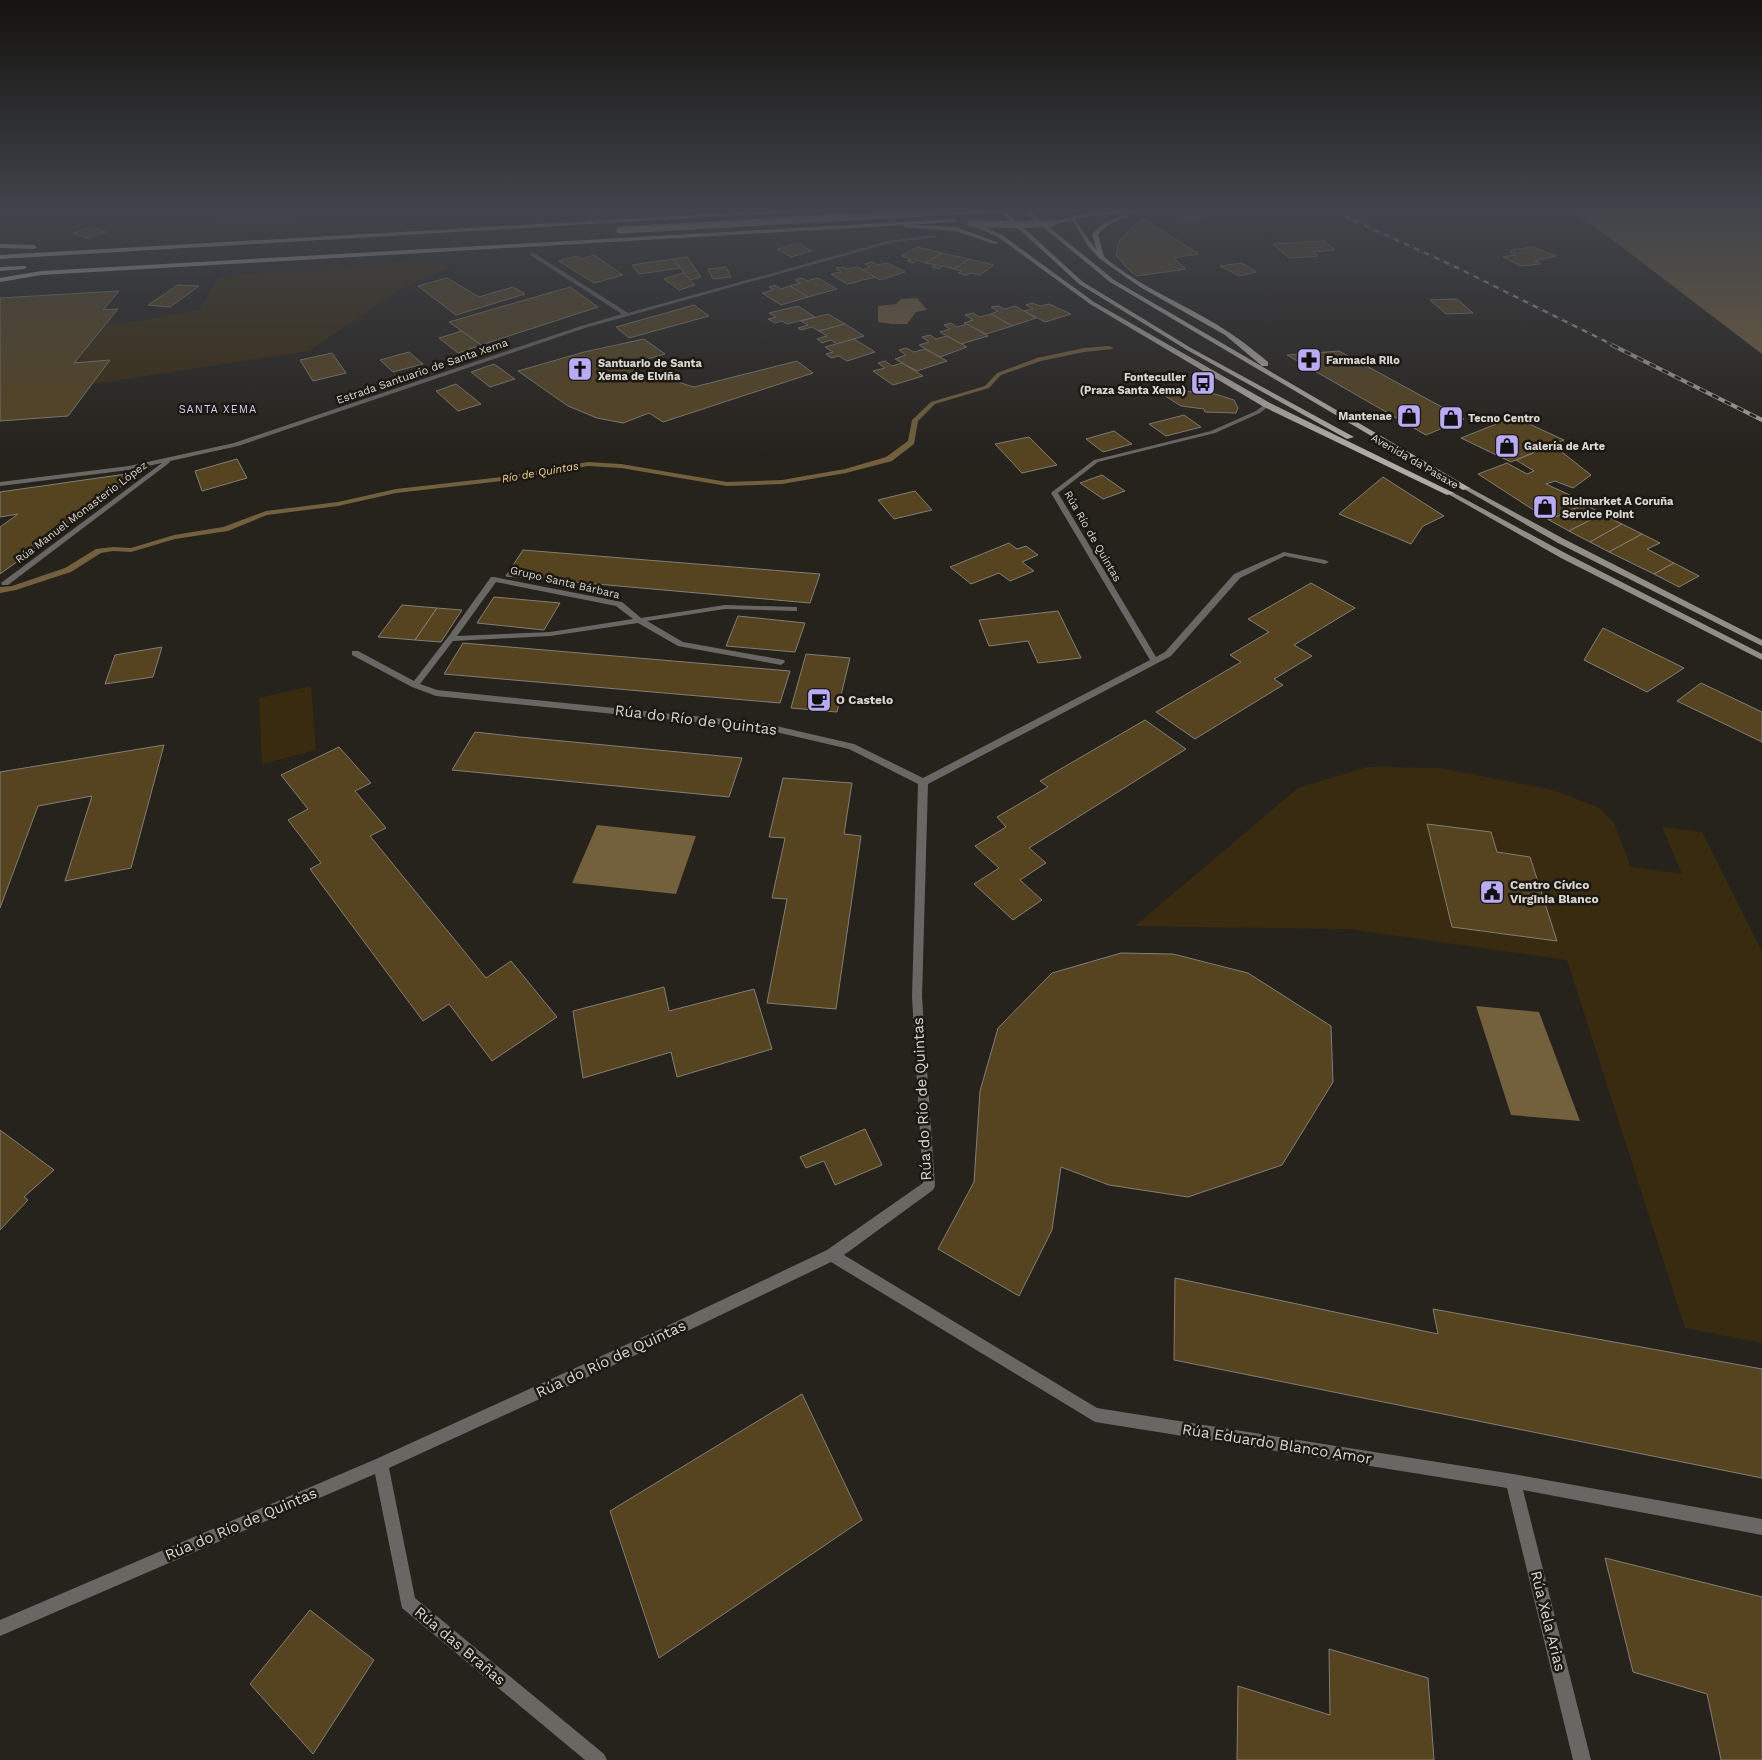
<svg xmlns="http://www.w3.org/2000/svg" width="1762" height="1760" font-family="'Work Sans',sans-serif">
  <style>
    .green { fill: #392b10 }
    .water { fill: #73603c }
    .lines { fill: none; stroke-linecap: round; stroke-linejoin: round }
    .stream { fill: #73603c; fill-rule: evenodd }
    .building { fill: #564420; stroke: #827e76 }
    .minor { fill: #696764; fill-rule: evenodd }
    .secondary { fill: #918e88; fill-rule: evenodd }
    .primary { fill: #b0aca5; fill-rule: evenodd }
    .trunk { fill: #bebab2; fill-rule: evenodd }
    .rail-far1-casing { stroke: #a5a19d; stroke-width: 2.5 }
    .rail-casing { stroke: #a5a19d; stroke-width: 4 }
    .rail-far1 { stroke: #1c1913; stroke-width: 2; stroke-dasharray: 5.5; stroke-linecap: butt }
    .rail { stroke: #1c1913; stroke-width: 2.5; stroke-dasharray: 7; stroke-linecap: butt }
    .trunk-bridge { stroke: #bebab2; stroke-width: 7 }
    .labels { text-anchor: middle; stroke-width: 5; stroke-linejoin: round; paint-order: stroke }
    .far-poi-label { font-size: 11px; font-weight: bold; fill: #dad7d3; stroke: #1c1913; text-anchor: start }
    .far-street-label { font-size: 11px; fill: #dad7d3; stroke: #1c1913 }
    .far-neighbourhood-label { font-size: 11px; letter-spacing: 1px; fill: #d2ccf7; stroke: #1c1913 }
    .far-water-label { font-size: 11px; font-style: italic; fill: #f4d294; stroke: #1c1913 }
    .poi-label { font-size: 12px; font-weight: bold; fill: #dad7d3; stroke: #1c1913; text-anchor: start }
    .near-street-label { font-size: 15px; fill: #dad7d3; stroke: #1c1913 }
  </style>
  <rect width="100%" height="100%" fill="#26221c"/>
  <g class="green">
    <polygon points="250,209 583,209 213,228 213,225 253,211"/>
    <polygon points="426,260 451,267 402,288 309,351 93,384 110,361 74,363 106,323 136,322 199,310 218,278 246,274"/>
    <polygon points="311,686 316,750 262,764 259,698"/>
    <polygon points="1367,767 1440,768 1553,790 1600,808 1614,823 1631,867 1682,874 1662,827 1702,832 1762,952 1762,1343 1685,1328 1567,960 1349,929 1135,926 1298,788"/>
  </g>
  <g class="water">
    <polygon points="1566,209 1762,209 1762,354 1593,225"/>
    <polygon points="917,298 927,310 916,312 907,324 892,324 878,322 878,306 896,304 901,299"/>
    <polygon points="597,825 696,836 676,894 572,883"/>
    <polygon points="1476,1006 1539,1012 1580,1121 1511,1115"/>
  </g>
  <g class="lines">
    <polygon class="stream" points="1110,346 1113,348 1112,349 1084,352 1041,361 1001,375 989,388 935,404 918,421 914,444 892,461 846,473 782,484 727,486 621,468 588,466 502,481 396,493 338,506 267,515 228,531 175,539 131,552 113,551 101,553 71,572 16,590 0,593 0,587 12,586 65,568 96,549 113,547 131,548 174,535 223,527 266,511 338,502 396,489 502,477 588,462 621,464 727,482 782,480 845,469 886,457 908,441 912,420 931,402 985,386 997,373 1037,358 1084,348"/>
  </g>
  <g class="building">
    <polygon points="32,209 47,209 47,212 25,215 25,211"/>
    <polygon points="1192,213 1205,217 1198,218 1201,220 1194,221 1191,219 1184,220 1177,217"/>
    <polygon points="1142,218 1199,254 1173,258 1186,269 1137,276 1128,269 1116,255 1119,241"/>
    <polygon points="92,227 106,232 87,238 73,233"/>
    <polygon points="1324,241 1335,250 1313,252 1318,256 1289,258 1273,244"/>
    <polygon points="798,243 812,251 791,257 777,249"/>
    <polygon points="917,247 942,253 926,263 917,260 914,263 907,261 911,259 901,256"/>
    <polygon points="1533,247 1556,256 1535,261 1541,264 1521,266 1503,257 1516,255 1510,252 1512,250"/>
    <polygon points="942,253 969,259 954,269 942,266 939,269 932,267 936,265 926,263"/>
    <polygon points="594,255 623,275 594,283 559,261 577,256 582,259"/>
    <polygon points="687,257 701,277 690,280 673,259"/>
    <polygon points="673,259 680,268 639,274 632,265"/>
    <polygon points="969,259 994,265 980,275 970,273 966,275 958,273 962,271 954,269"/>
    <polygon points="872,262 877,265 887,263 905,272 880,280 862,270 870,267 865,264"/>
    <polygon points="1242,263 1256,272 1240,276 1220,266"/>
    <polygon points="726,267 731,277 713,279 708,269"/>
    <polygon points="843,267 847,269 858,267 875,277 847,284 831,274 841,272 836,268"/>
    <polygon points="684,273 695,285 679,290 664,279"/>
    <polygon points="447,278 479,297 513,287 525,294 456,315 418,286"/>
    <polygon points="802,278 807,281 818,278 837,289 808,297 790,286 800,283 795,280"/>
    <polygon points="178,285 199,286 170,307 148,305"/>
    <polygon points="775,285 781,289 790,286 808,297 781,305 762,293 774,290 769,287"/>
    <polygon points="570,287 598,307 481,345 449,322"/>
    <polygon points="119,291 103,310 118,309 74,363 110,360 68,416 0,421 0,298"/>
    <polygon points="1457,299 1473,313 1446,314 1430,300"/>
    <polygon points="1032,303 1040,306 1049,304 1071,314 1045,322 1024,311 1033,309 1026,305"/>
    <polygon points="694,305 709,316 629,338 616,327"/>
    <polygon points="798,306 815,317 787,324 782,321 775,323 768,319 776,317 769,313"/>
    <polygon points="998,306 1005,309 1015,306 1036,318 1012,326 991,314 998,311 991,307"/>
    <polygon points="973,313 980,317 991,314 1012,326 986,334 964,323 973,320 965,315"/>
    <polygon points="828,314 845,324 819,331 812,327 801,330 798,328 808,325 801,321"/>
    <polygon points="951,323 957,327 967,324 988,336 961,344 940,332 950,329 944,325"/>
    <polygon points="845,324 864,336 837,344 831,340 822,343 817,339 827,336 819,331"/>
    <polygon points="462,331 481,345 458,353 439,338"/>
    <polygon points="930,335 936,339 947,336 967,347 940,357 919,345 929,342 922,337"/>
    <polygon points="644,339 665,354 630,364 637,377 668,379 694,387 797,361 813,373 663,422 649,413 623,423 597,418 568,406 518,371 584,352"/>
    <polygon points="854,339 875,352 847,361 839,356 831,358 826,354 833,352 825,347"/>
    <polygon points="906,348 914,352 925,349 947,361 917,371 895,359 906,355 899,350"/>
    <polygon points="1339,351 1464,419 1426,435 1287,355"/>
    <polygon points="409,352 423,364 393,372 380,360"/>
    <polygon points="332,353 346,373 313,381 300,360"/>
    <polygon points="885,361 892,366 902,363 923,376 893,385 873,371 885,368 878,363"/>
    <polygon points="494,364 515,379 490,387 471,372"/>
    <polygon points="456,384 481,404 458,411 436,391"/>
    <polygon points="1162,389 1215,394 1234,400 1238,408 1236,413 1205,412 1204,409 1181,406 1162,394"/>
    <polygon points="1184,415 1201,427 1166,436 1149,424"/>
    <polygon points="1514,417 1564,440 1511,462 1461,438"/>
    <polygon points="1114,431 1132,444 1103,452 1086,439"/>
    <polygon points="1029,437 1057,465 1022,473 995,444"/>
    <polygon points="1553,445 1591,475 1573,488 1555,481 1546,484 1587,503 1549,520 1478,474 1507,463 1527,474 1534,471 1516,460"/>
    <polygon points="237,459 247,478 202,491 195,471"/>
    <polygon points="126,474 133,478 0,574 0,527 18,514 0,517 0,492"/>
    <polygon points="1102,475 1125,491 1103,499 1080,483"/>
    <polygon points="1383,477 1444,516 1423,526 1411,544 1339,514"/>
    <polygon points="915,491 932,510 894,519 878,500"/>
    <polygon points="1585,504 1602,514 1569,531 1549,520"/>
    <polygon points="1602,514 1622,524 1590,542 1569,531"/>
    <polygon points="1622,524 1642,534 1609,552 1590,542"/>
    <polygon points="1642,534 1660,543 1647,549 1674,563 1654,574 1609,552"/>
    <polygon points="1009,543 1017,549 1026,546 1038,555 1022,562 1034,571 1010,581 999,573 971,584 950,567"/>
    <polygon points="523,550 820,574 810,603 506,576"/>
    <polygon points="1674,563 1699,576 1679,587 1654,574"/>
    <polygon points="1311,583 1355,608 1294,645 1312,656 1274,679 1283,685 1195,739 1156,712 1241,662 1230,655 1269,632 1248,619"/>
    <polygon points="494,597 560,603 544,630 477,623"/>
    <polygon points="402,605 437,608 415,640 378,637"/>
    <polygon points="437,608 462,610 441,642 415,640"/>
    <polygon points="1058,611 1081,658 1038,663 1028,641 989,646 979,620"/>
    <polygon points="738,616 805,623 795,652 726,646"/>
    <polygon points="1603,628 1684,668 1647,692 1584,660"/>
    <polygon points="463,643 755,668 790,671 780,703 444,674"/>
    <polygon points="162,647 153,677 105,684 115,655"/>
    <polygon points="806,654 850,658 837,712 791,708"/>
    <polygon points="1701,683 1762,712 1762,742 1677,701"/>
    <polygon points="1145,720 1186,749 1029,848 1046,863 1020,880 1042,900 1013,920 974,884 999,868 975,846 1006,827 997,817 1048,787 1040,781"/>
    <polygon points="475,732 520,737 742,758 729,797 452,770"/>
    <polygon points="164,745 131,868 65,881 92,796 38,806 0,908 0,772"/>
    <polygon points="339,747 371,783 355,791 386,828 370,836 486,978 511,961 557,1017 492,1061 449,1004 423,1021 310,869 321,863 288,820 308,809 281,775"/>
    <polygon points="783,778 852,783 844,834 861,836 836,1009 767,1003 787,899 772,898 785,838 769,837"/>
    <polygon points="1427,824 1491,832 1497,852 1530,857 1557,941 1452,927"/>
    <polygon points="1121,953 1173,954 1248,973 1331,1026 1333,1082 1282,1165 1188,1197 1109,1185 1061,1167 1052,1230 1019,1296 938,1249 974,1182 980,1091 998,1028 1052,973"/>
    <polygon points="664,987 669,1011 754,989 772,1049 677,1077 671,1052 583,1078 573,1011"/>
    <polygon points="865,1129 882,1165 835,1185 824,1161 806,1168 800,1157"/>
    <polygon points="0,1130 54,1170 24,1197 28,1200 0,1230"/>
    <polygon points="1175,1278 1438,1334 1433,1309 1762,1369 1762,1478 1174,1360"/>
    <polygon points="802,1394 862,1520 659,1658 610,1511"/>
    <polygon points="1605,1558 1762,1597 1762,1760 1721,1760 1707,1694 1633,1672"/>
    <polygon points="310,1610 374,1660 313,1754 250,1684"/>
    <polygon points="1329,1649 1428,1678 1434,1760 1237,1760 1238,1686 1330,1715"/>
  </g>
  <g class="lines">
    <g class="minor">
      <polygon points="7,209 20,209 0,213 0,211"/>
      <polygon points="601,209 607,209 592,219 588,219 588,217"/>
      <polygon points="935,235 937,237 890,243 585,328 238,446 170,461 169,463 8,585 2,585 1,583 162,463 129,470 0,486 0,482 129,466 234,443 581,326 622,314 530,255 530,253 534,253 628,313 888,241"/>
      <path d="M1265,404L1270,405L1260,413L1215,433L1098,462L1058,493L1156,657L1165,652L1234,574L1284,552L1325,560L1329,562L1325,564L1285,556L1240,578L1171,656L928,784L922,997L935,1186L933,1190L844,1255L1097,1408L1513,1474L1762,1519V1535L1523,1490L1591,1760H1573L1507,1488L1095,1422L831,1262L677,1336L389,1468L415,1598L604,1754L607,1760H585L402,1608L375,1474L0,1636V1620L376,1459L667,1326L827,1250L923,1183L912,997L918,784L849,749L763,729L436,696L412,687L352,655V651H358L414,681L448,637L491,577H494L622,602L641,618L725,605L794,607H797V611L725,609L647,621L683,642L784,660L785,662L781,665L678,646L638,623L550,636L453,641L420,684L437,690L763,723L854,744L923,778L1150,660L1051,493L1052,492L1094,460L1211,431L1256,411ZM496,582L616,606L633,619L550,632L457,636Z"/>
    </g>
    <g class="secondary">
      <polygon points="1464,487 1468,487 1564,539 1762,640 1762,646 1558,543 1464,489"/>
      <polygon points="1448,492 1452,492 1567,554 1762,654 1762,660 1561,558 1448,494"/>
    </g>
    <g class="primary">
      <polygon points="997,209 1003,209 1083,282 1191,348 1354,437 1347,439 1187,350 1079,284"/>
      <polygon points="1021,209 1027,209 1114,280 1470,488 1463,490 1110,282"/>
      <path d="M1070,217H1074C1082,229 1090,244 1101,254C1132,282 1173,299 1209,320C1230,332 1249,346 1268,362V366H1262L1225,335L1140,287L1100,259L1088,246Z"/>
      <polygon points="971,221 1002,235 1094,302 1270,403 1454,493 1447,495 1264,407 1090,304 998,237 969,224"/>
      <polygon points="902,224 956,227 999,243 994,244 955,231 904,227"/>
    </g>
    <g class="trunk">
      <polygon points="802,209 845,209 0,259 0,255"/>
      <polygon points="1129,209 1160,209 1084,217 1053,225 1050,223 1084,213"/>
      <polygon points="1123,215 1128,216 1108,225 1098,234 1104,257 1099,258 1092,234 1104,223"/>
      <polygon points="954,219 957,221 956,222 41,275 0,282 0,278 41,271"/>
      <polygon points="0,244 34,245 37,247 34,249 0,248"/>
      <polygon points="26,266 26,268 24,269 0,271 0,267"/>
    </g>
    <defs>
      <polyline id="rail-far1" points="1329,209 1458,268 1615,346"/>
      <polyline id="rail" points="1612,345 1762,420"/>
    </defs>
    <use href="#rail-far1" class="rail-far1-casing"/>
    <use href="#rail" class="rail-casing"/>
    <use href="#rail-far1" class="rail-far1"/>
    <use href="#rail" class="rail"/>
    <g class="trunk-bridge">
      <polyline points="971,223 1020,225 1053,223"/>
      <polyline points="620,230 995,209"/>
    </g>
  </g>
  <linearGradient id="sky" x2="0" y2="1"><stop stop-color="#15130f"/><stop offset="0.46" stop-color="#41444b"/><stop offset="1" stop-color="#41444b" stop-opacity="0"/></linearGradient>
  <rect width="1762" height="456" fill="url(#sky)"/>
  <defs>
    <symbol id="pharmacy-square" viewBox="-11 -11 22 22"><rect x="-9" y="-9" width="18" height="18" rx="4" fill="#b9abf7" stroke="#1c1913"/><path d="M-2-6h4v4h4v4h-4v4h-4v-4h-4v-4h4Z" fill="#111"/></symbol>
    <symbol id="church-square" viewBox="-11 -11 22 22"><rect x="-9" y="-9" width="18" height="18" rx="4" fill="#b9abf7" stroke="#1c1913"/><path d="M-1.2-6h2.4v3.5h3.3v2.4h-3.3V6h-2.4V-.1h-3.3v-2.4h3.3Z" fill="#111"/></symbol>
    <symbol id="bus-square" viewBox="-11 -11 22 22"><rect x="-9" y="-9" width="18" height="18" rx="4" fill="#b9abf7" stroke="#1c1913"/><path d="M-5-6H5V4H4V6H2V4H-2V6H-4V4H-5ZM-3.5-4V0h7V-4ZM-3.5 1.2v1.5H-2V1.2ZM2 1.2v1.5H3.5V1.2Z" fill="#111"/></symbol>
    <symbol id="shop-square" viewBox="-11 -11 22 22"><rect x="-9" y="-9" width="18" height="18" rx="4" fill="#b9abf7" stroke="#1c1913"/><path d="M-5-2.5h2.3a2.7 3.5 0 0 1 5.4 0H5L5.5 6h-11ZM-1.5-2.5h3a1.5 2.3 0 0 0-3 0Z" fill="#111"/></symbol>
    <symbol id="cafe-square" viewBox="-11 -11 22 22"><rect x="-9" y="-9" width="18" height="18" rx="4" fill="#b9abf7" stroke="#1c1913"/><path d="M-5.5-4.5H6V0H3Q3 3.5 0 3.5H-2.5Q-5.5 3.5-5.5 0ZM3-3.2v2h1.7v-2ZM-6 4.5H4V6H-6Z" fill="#111"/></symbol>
    <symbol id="civic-square" viewBox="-11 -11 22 22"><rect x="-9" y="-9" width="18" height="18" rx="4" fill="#b9abf7" stroke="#1c1913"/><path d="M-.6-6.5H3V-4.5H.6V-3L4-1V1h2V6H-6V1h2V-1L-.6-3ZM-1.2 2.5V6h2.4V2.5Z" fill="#111"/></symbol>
  </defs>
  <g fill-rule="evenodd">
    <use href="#pharmacy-square" x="1295" y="346" width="28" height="28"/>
    <use href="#church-square" x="566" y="355" width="28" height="28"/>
    <use href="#bus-square" x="1189" y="369" width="28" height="28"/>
    <use href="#shop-square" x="1395" y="402" width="28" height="28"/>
    <use href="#shop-square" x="1437" y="404" width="28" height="28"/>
    <use href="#shop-square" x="1493" y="432" width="28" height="28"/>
    <use href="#shop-square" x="1531" y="493" width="28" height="28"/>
    <use href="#cafe-square" x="805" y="686" width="28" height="28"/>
    <use href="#civic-square" x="1478" y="878" width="28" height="28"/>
  </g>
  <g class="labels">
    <g class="far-poi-label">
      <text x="1326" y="364">Farmacia Rilo</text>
      <text x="598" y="367">Santuario de Santa<tspan x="598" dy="13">Xema de Elviña</tspan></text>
      <text x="1186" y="381" text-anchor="end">Fonteculler<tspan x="1186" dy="13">(Praza Santa Xema)</tspan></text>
      <text x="1392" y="420" text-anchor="end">Mantenae</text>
      <text x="1468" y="422">Tecno Centro</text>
      <text x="1524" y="450">Galería de Arte</text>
      <text x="1562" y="505">Bicimarket A Coruña<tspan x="1562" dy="13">Service Point</tspan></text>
    </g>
    <g class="far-street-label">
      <text transform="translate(422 371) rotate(-19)" y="4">Estrada Santuario de Santa Xema</text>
      <text transform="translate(1415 461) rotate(30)" y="4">Avenida da Pasaxe</text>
      <text transform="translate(81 512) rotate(-37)" y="4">Rúa Manuel Monasterio López</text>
      <text transform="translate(1093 536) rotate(60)" y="4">Rúa Río de Quintas</text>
      <text transform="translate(565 582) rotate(13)" y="4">Grupo Santa Bárbara</text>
    </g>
    <g class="far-neighbourhood-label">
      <text x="218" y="413">SANTA XEMA</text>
    </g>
    <g class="far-water-label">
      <text transform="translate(540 472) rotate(-10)" y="4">Río de Quintas</text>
    </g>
    <g class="poi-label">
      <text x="836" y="704">O Castelo</text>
      <text x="1510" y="889">Centro Cívico<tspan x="1510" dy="14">Virginia Blanco</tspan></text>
    </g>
    <g class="near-street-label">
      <text transform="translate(696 720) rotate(7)" y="5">Rúa do Río de Quintas</text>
      <text transform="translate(922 1099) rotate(-93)" y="5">Rúa do Río de Quintas</text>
      <text transform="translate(611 1359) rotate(-25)" y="5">Rúa do Río de Quintas</text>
      <text transform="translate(1277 1444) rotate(9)" y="5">Rúa Eduardo Blanco Amor</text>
      <text transform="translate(241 1524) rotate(-23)" y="5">Rúa do Río de Quintas</text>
      <text transform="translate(1548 1621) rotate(76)" y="5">Rúa Xela Arias</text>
      <text transform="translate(460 1646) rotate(40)" y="5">Rúa das Brañas</text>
    </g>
  </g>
</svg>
